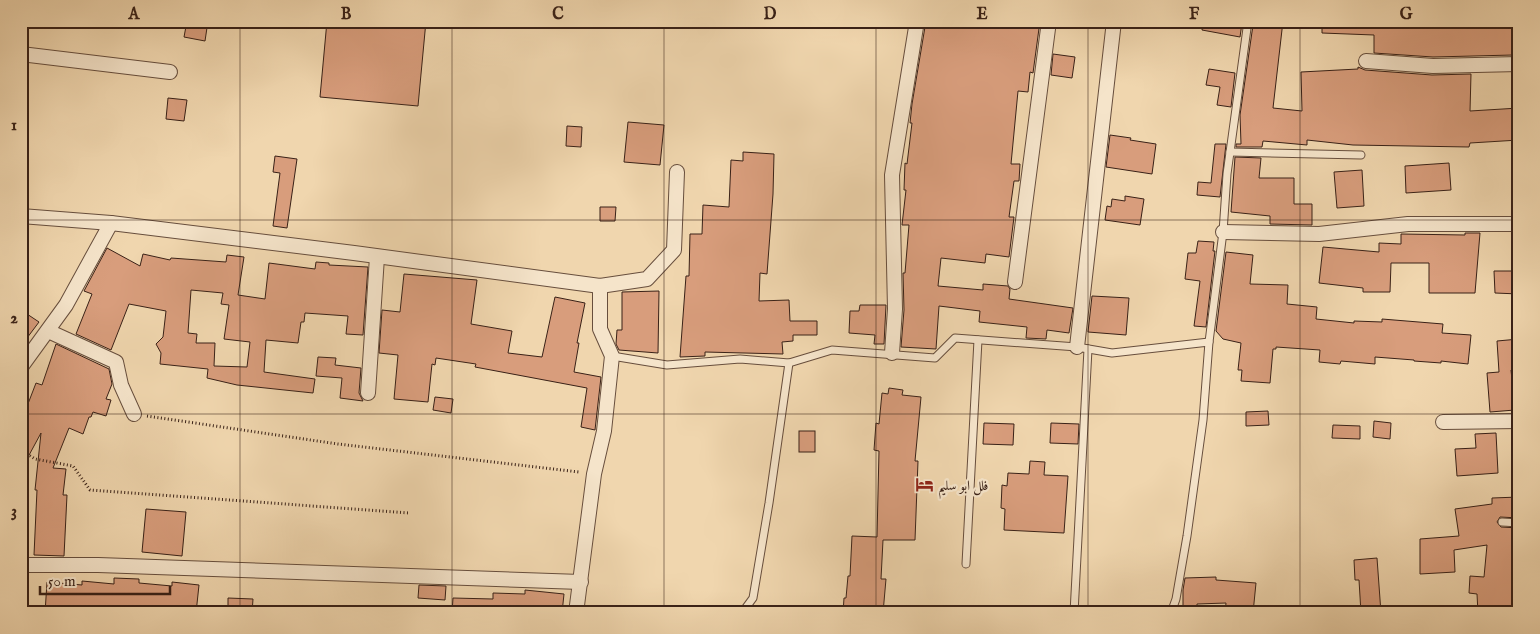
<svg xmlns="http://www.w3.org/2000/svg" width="1540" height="634" font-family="'IM FELL English',Amiri,serif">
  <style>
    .building { fill: #d89d7c; stroke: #392117; fill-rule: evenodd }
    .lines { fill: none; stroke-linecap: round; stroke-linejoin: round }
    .lane-casing { stroke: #674e3d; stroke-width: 9 }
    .street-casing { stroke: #674e3d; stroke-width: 16 }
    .path { stroke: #392117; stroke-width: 3; stroke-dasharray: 1 2.5; stroke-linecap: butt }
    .lane { stroke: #f5e4ca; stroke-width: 7 }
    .street { stroke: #f5e4ca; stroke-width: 14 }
    .grid { fill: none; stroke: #392117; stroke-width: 1; stroke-opacity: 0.55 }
    .labels { text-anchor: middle; stroke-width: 4.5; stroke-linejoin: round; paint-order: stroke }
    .poi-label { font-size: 14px; fill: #392117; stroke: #f5e4ca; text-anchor: start }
    .neatline { fill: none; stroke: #392117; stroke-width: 2 }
    .grid-label { font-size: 16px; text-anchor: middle; font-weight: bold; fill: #392117 }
  </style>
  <rect width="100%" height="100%" fill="#f0d6ae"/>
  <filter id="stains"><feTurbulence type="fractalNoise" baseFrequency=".004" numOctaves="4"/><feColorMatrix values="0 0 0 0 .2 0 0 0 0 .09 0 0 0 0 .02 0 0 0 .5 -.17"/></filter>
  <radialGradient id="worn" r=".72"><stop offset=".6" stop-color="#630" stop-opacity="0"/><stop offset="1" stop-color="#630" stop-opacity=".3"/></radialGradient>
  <g class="building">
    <polygon points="187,21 208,21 205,41 184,37"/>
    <polygon points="327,21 426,21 418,106 320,97"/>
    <polygon points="926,21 1040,21 1033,73 1030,72 1028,92 1018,91 1011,164 1020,164 1019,181 1014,181 1009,217 1014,217 1009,257 986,254 985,263 941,258 938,286 983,290 983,284 1008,286 1010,289 1009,299 1073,308 1069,333 1047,330 1046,339 1026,338 1027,327 979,322 980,311 939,306 936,349 901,347 904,310 903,273 905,273 909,225 902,225 906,190 904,190 905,163 907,164 912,123 910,123 912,104"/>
    <polygon points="1203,21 1242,23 1240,37 1202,30"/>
    <polygon points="1256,21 1283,21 1273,108 1302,111 1301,72 1358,69 1358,67 1365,70 1432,75 1471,74 1470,111 1519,108 1519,140 1470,143 1469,147 1353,145 1307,140 1307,145 1263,141 1262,147 1236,147 1236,144 1241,144 1240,115 1253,25 1255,25"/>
    <polygon points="1322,21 1519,21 1519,48 1514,47 1513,55 1433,57 1374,53 1374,35 1322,33"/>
    <polygon points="1053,54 1075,57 1072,78 1051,75"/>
    <polygon points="1209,69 1235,73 1231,107 1217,105 1220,87 1206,85"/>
    <polygon points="168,98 187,100 184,121 166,119"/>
    <polygon points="628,122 664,125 660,165 624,162"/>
    <polygon points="567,126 582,127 581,147 566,146"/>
    <polygon points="1110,135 1131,138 1130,140 1156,144 1152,174 1106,167"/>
    <polygon points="1215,144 1226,144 1220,197 1197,195 1198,182 1211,183"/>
    <polygon points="743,152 774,154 773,194 767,274 760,273 759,301 789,300 790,321 817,321 817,335 793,335 793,341 782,342 783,354 705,352 705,356 680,357 686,276 689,276 690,234 702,234 703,205 729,207 731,160 743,161"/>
    <polygon points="275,156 297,159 287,228 273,226 280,173 273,172"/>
    <polygon points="1235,157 1261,158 1259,178 1294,178 1294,204 1312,204 1312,225 1270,224 1270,216 1231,212"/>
    <polygon points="1449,163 1451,190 1406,193 1405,166"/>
    <polygon points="1362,170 1364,206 1337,208 1334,172"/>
    <polygon points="1125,196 1144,199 1140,225 1105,220 1107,206 1111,207 1112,199 1125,201"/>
    <polygon points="600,207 616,207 615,221 600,221"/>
    <polygon points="1465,233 1480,233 1475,293 1429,293 1429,263 1391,263 1390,292 1363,292 1363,288 1319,283 1323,247 1379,252 1379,243 1401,244 1401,234 1465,235"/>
    <polygon points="1198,241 1214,242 1213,251 1215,251 1206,327 1194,326 1200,281 1185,279 1188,253 1196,253"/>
    <path d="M107,248L140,266L143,254L170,260L171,258L226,262L227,255L244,257L238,295L265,299L269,263L315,269L316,262L329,263V265L368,267L363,335L346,334L348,316L305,313L304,322H301L298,343L266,340L264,372L315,379L313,393L237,385L207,378L208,369L160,364L161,353L156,344L163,337L166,311L129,304L111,350L76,334L92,294L84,291ZM191,290L223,293L221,304L229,305L224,339L250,342L247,367L214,366L215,343H196L197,334L188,333Z"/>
    <polygon points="1226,252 1253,255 1250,284 1288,285 1287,304 1317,307 1316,319 1354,323 1354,321 1382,322 1382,319 1443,324 1442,333 1471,335 1468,364 1441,361 1441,363 1414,361 1414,360 1375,357 1375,364 1341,361 1340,364 1319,362 1320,350 1276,347 1276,349 1273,349 1270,383 1241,381 1242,370 1238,370 1241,343 1223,339 1216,331"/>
    <polygon points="1494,271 1519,271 1519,294 1495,293"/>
    <polygon points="404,274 477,280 471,324 512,331 508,353 542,357 555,297 585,303 577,343 579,343 574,372 601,377 595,430 581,427 587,388 475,367 476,364 436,358 435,365 432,364 428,402 394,399 398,355 379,353 382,310 400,312"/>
    <polygon points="659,291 658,353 619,350 616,344 617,330 622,330 622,292"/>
    <polygon points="1092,296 1129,298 1126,335 1088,332"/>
    <polygon points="860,305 886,305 884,344 874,344 875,335 849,333 850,311 859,311"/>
    <polygon points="21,310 39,322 21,346"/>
    <polygon points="1519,339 1519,370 1511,370 1515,410 1490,412 1487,373 1499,372 1497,341"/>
    <polygon points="56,344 109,369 112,384 106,399 111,400 106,416 93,412 91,417 89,417 83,434 69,428 53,468 66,469 63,495 67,495 64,556 34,555 37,490 35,490 41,433 21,470 21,422 36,383 42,385"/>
    <polygon points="318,357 336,358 335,365 361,368 359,393 363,401 340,398 342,378 316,376"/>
    <polygon points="889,388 903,390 902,395 921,397 915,461 918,461 915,540 883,540 881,579 886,579 883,613 843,613 844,598 846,598 848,576 850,576 852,536 877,537 879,451 874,450 876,423 879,424 882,393 888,394"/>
    <polygon points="435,397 453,399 451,413 433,410"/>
    <polygon points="1268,411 1269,425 1246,426 1246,412"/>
    <polygon points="1374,421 1391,423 1390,439 1373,437"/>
    <polygon points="984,423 1014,424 1013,445 983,444"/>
    <polygon points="1051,423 1079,424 1078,444 1050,443"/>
    <polygon points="1333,425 1360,426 1360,439 1332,438"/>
    <rect x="799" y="431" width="16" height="21"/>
    <polygon points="1496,433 1498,473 1457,476 1455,449 1476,448 1475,434"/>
    <polygon points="1030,461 1045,462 1044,475 1068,476 1064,533 1004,530 1005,509 1001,508 1002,485 1007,486 1008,473 1029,474"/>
    <polygon points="1519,497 1519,518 1500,517 1497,522 1501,527 1519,528 1518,613 1478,613 1477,594 1469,593 1470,576 1484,577 1487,545 1454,550 1455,572 1420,574 1420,539 1459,536 1455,509 1492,504 1492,498"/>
    <polygon points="146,509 186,512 182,556 142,552"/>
    <polygon points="1377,558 1381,613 1361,613 1359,580 1355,580 1354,560"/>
    <polygon points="1216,577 1216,580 1256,583 1253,613 1225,613 1226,603 1197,604 1197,613 1183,613 1183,590 1185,578"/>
    <polygon points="114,578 139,579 139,583 172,586 172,582 199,585 196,613 165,613 124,609 124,613 45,613 47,582 82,585 82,581 114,584"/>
    <polygon points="419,585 446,586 445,600 418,598"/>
    <polygon points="525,590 564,594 562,613 452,613 453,598 493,599 493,593 525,594"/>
    <polygon points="228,598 253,599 252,613 228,613"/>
  </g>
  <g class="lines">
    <defs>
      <g id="lane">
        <polyline points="1230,152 1361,155"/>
        <polyline points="1209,342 1223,232 1227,174 1248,21"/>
        <polyline points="612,356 667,365 740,359 789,363 832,350 935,358 955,338 1077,347 1112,353 1209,342 1203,420 1187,536 1176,599 1171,613"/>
        <polyline points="1502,522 1519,523"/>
        <polyline points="966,564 978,340"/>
        <polyline points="742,613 753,598 769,503 789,363"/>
        <polyline points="1074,613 1088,349"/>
      </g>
      <g id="street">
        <polyline points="21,54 170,72"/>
        <polyline points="1366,61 1433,66 1519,64"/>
        <polyline points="21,216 111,223 354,253 600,286 647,279 674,250 677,172"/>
        <polyline points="1223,232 1319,234 1408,224 1519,224"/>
        <polyline points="1015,282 1049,21"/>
        <polyline points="48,331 116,362 121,385 134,414"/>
        <polyline points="1077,347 1114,21"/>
        <polyline points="892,353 895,309 892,175 917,21"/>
        <polyline points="21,367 66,305 111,223"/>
        <polyline points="368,393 377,257"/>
        <polyline points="1443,422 1519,421"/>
        <polyline points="21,565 98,565 581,582"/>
        <polyline points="576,613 594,474 604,431 612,356 600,329 600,286"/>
      </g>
    </defs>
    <use href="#lane" class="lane-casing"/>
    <use href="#street" class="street-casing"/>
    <g class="path">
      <polyline points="147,416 338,444 579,472"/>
      <polyline points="21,450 35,459 73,466 90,490 409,513"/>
    </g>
    <use href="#lane" class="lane"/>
    <use href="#street" class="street"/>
  </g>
  <path class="grid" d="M240,21V613M452,21V613M664,21V613M876,21V613M1088,21V613M1300,21V613M21,220H1519M21,414H1519"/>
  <defs>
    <symbol id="hotel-bare" viewBox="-9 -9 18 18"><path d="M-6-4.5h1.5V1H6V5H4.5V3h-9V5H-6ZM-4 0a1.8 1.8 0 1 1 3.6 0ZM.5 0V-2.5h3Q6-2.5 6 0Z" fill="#8f2418" stroke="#f5e4ca" stroke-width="2.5" paint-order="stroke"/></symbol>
  </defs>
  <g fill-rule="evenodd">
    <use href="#hotel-bare" x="912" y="472" width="25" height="25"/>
  </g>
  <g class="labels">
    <g class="poi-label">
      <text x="938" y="490">فلل ابو سليم</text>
    </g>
  </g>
  <rect width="1540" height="634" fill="none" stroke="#f0d6ae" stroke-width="55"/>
  <path d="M40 586v8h130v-8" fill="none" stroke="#392117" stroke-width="2.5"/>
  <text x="48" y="586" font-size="15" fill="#392117" stroke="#f5e4ca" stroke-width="4" paint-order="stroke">50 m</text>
  <rect x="28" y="28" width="1484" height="578" class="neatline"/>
  <g class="grid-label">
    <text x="134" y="19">A</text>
    <text x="346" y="19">B</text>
    <text x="558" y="19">C</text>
    <text x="770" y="19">D</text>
    <text x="982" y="19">E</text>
    <text x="1194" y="19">F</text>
    <text x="1406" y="19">G</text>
    <text x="14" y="130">1</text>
    <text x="14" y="323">2</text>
    <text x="14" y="516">3</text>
  </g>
  <rect width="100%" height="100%" filter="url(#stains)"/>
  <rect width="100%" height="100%" fill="url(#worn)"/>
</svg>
